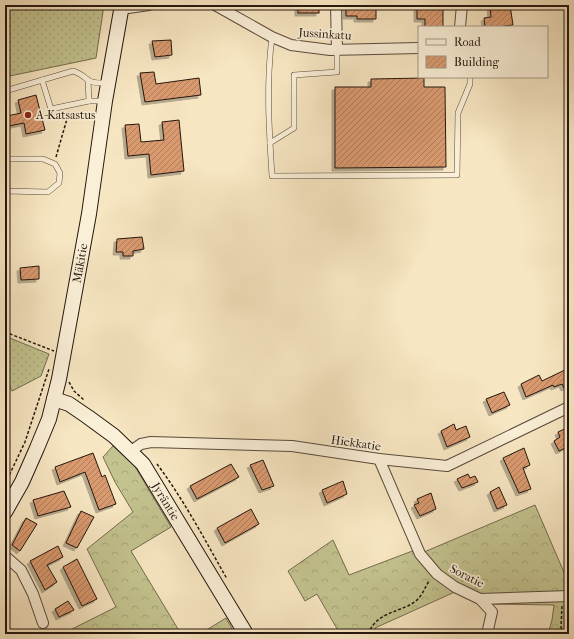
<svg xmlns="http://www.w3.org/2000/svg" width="574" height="639" font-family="'IM FELL French Canon',serif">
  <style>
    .grass { fill: url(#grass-dots); stroke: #746c4e }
    .forest { fill: url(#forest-crowns); stroke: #746c4e }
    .building { fill: url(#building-hatch); stroke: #24160e; filter: url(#shadow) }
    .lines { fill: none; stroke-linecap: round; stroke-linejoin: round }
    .lane-casing { stroke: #594a3b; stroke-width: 6 }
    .street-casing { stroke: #594a3b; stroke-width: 12 }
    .secondary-casing { stroke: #24160e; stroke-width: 16 }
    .path { stroke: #24160e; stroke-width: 1.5; stroke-dasharray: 3 2; stroke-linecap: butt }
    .lane { stroke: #faefd7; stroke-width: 5 }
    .street { stroke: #faefd7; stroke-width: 10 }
    .secondary { stroke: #faefd7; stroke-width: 14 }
    .poi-dot { fill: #8f2418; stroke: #faefd7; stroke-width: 1.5 }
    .labels { text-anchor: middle; stroke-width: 3.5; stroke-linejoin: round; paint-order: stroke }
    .street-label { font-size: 12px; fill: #24160e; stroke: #faefd7 }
    .poi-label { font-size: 12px; fill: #24160e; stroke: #faefd7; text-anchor: start }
  </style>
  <defs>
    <pattern id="grass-dots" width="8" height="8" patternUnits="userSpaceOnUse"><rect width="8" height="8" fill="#c3c38f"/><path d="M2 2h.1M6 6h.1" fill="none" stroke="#a7a77a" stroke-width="1.8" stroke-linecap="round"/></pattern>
    <pattern id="forest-crowns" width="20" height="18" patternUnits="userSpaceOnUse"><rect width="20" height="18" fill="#c3c38f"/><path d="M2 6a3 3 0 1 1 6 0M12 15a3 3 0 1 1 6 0" fill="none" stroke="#a7a77a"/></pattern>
    <pattern id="building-hatch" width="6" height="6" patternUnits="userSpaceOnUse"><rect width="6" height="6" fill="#da9a6f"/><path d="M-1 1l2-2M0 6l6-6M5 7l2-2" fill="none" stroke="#b17d5a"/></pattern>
    <filter id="shadow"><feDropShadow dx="-3" dy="3" stdDeviation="0" flood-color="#0004"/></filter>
  </defs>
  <rect width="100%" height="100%" fill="#f7e6c2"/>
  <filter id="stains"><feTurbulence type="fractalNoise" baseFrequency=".005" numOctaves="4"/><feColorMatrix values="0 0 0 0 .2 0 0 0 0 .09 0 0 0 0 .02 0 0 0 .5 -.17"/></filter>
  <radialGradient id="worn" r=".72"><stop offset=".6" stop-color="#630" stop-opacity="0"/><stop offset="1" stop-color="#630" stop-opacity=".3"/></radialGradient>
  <g class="grass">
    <polygon points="5,5 104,5 96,58 5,77"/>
    <polygon points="5,336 49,354 41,376 12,391 5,378"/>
  </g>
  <g class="forest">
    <polygon points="113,446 134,465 171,527 131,551 181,634 62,634 116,607 87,549 133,512 115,482 103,457"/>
    <polygon points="535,505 569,584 569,634 548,634 552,620 554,605 491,604 457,591 375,628 377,634 340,634 317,594 305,601 288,571 333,540 349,575 415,550 417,555"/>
    <polygon points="226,618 235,634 200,634"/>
  </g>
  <g class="building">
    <rect x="298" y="5" width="21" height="8"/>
    <polygon points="346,5 376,5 376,19 357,19 357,16 346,16"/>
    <polygon points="417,5 443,5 443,27 425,27 425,19 417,19"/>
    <polygon points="490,5 510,5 513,25 504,26 504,27 485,27 484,18 491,17"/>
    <polygon points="171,40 172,55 155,57 152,41"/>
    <polygon points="154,72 156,84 199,78 201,95 145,102 140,73"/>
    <polygon points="424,78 424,87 445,87 446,167 335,168 335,87 371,87 371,79"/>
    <polygon points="36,95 45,130 26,134 24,123 9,126 7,116 21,113 18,100"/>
    <polygon points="179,120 184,171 151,175 149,154 128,156 125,125 139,124 141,142 164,140 162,122"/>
    <polygon points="142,237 144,249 133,251 133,256 123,256 123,252 116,252 117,239"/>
    <polygon points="39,266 39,279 21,280 20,268"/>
    <polygon points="569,368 569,386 564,388 562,384 554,387 553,385 526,397 521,384 539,375 542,381"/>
    <polygon points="504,392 510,405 492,413 486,399"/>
    <polygon points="454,424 456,430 466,426 470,437 447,447 441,431"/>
    <polygon points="569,427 569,446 559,451 554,441 560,437 558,432"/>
    <polygon points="524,448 530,465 523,468 531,489 519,493 503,458"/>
    <polygon points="93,453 102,477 105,475 116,504 99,510 85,472 60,482 55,467"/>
    <polygon points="263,460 274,486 262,490 250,465"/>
    <polygon points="231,464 239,477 197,499 190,486"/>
    <polygon points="468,474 470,478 475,476 478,482 462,488 457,479"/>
    <polygon points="343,481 347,494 327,503 322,490"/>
    <polygon points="499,487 507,505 497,509 490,492"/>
    <polygon points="64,491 71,507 38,516 33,500"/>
    <polygon points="431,493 436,509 420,516 414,505 419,503 417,499"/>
    <polygon points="251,509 259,524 225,543 217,528"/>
    <polygon points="81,511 94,517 77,548 66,543"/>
    <polygon points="26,518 37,524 20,551 12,545"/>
    <polygon points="58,546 63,557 47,565 57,582 45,590 30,561"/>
    <polygon points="77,559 97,599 82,606 63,567"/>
    <polygon points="68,601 74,610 59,617 55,609"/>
  </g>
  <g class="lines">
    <defs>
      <g id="lane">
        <path d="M272,37C266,83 269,129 272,176L457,175L458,113L470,84V77"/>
        <polyline points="42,80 51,109 89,101 88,80"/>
        <path d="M5,91L73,71C80,73 83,76 88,80C93,84 102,83 108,83"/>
        <polyline points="89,101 104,101"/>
        <polyline points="270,143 294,128 294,75 337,72 337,50"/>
        <polyline points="5,159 43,159 55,164 60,173 59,183 48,192 5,191"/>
      </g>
      <g id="street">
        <polyline points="215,5 272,37 291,45 330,50 419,48"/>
        <polyline points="336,5 337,50"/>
        <polyline points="121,9 149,5"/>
        <polyline points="460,27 462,5"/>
        <polyline points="131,451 141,444 151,442 292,446 379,459 447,466 567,408"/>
        <polyline points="379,459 420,554 437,574 455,587 480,599 569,596"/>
        <polyline points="5,556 21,570 33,594 43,623"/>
        <polyline points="480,599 492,612 487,634"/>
      </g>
      <g id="secondary">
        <path id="s1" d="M54,399L69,404L88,417L114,436L143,464L246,634"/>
        <path id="s2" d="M5,512L22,482L37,448L49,419L59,379L89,214L105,101L122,5"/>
      </g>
    </defs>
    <use href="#lane" class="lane-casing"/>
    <use href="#street" class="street-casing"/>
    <use href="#secondary" class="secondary-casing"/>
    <g class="path">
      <polyline points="56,157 69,112"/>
      <polyline points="5,332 54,351"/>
      <polyline points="69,382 74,391 84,400"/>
      <path d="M157,464C184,500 205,540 227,579"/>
      <polyline points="5,484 25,442 49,369"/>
      <path d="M368,634C377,611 400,613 416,601C423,595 425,586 430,580"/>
      <polyline points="562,634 561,627 562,606"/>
    </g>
    <use href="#lane" class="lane"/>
    <use href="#street" class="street"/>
    <use href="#secondary" class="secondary"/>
  </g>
  <circle class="poi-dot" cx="28" cy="115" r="4"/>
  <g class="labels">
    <g class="street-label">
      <text transform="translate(325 34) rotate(4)" y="4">Jussinkatu</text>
      <text dy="4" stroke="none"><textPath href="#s2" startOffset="262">Mäkitie</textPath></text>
      <text transform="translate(356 443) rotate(8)" y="4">Hiekkatie</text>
      <text dy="4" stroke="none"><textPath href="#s1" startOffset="155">Jyräntie</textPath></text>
      <text transform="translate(467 576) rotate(27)" y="4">Soratie</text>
    </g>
    <g class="poi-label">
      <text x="36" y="119">A-Katsastus</text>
    </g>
  </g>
  <rect width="574" height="639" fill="none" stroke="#f7e6c2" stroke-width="20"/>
  <rect x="6" y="6" width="562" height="627" fill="none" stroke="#24160e" stroke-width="2"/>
  <rect x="10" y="10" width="554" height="619" fill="none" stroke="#24160e"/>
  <rect x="418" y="26" width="130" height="52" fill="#faefd7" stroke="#a49887"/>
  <rect x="426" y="39" width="20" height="6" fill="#faefd7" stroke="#a49887"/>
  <text x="454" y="46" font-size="12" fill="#24160e">Road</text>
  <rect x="426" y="56" width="20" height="12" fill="url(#building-hatch)" stroke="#a49887"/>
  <text x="454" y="66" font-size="12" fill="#24160e">Building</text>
  <rect width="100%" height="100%" filter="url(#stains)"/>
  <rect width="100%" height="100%" fill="url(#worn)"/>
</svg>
